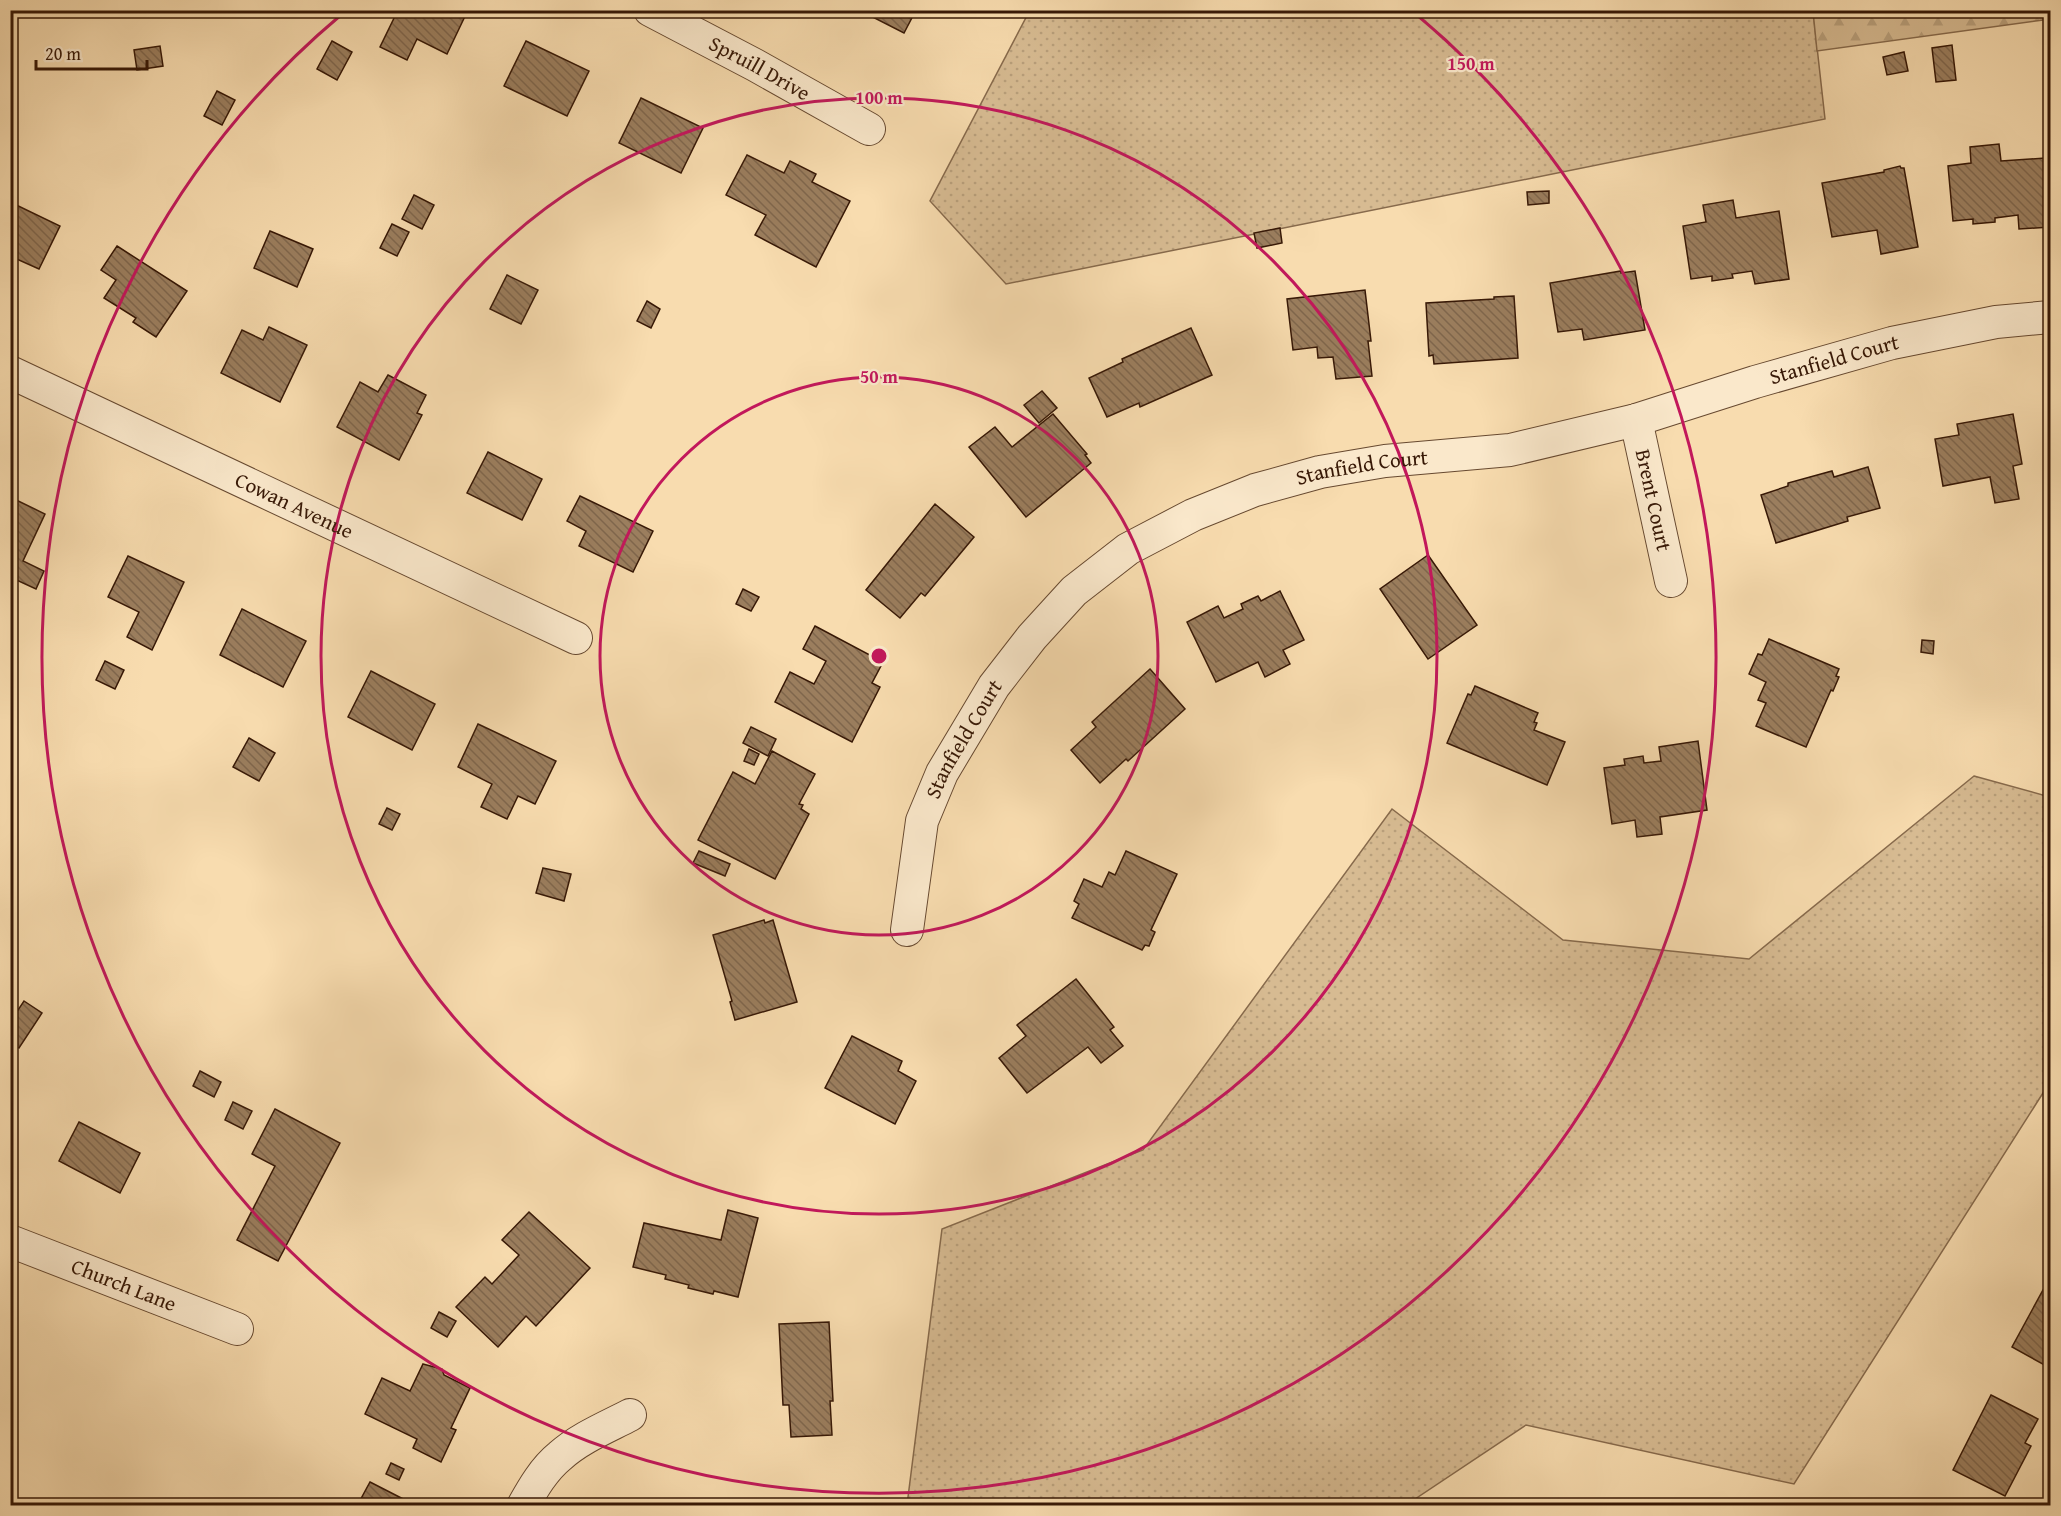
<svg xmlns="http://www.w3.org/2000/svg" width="2061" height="1516" font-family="'Gentium Book Plus',serif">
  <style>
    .grass { fill: url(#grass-dots); stroke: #876a4c; stroke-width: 1.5 }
    .forest { fill: url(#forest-firs); stroke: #876a4c; stroke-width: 1.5 }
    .building { fill: url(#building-back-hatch); stroke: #371806; stroke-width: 1.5 }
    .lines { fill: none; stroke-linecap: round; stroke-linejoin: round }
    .street-casing { stroke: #674930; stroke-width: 34 }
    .street { stroke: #fae8cb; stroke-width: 32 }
    .ring { fill: none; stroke: #c2185b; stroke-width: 3 }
    .labels { text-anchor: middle; stroke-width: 4.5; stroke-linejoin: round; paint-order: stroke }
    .street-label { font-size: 21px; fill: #371806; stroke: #fae8cb }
    .centre { fill: #c2185b; stroke: #fae8cb; stroke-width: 3 }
    .ring-label { font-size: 18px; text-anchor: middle; font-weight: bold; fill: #c2185b; stroke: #fae8cb; stroke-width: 4.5; stroke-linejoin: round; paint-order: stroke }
  </style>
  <defs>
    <pattern id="grass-dots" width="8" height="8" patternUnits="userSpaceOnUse" patternTransform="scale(1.5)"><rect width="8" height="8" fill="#d7bb92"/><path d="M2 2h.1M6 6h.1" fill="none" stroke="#b9a07c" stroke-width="1.8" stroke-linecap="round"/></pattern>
    <pattern id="forest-firs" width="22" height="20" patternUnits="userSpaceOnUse" patternTransform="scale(1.5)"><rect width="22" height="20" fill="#d7bb92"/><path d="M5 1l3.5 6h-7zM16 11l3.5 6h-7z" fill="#b9a07c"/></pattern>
    <pattern id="building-back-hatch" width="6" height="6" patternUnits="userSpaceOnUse" patternTransform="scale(1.5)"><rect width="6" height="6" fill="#9b7e5e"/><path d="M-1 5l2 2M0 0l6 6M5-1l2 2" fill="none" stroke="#7f664c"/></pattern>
  </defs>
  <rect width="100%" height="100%" fill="#f8dcaf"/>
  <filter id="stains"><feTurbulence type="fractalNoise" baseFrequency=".00333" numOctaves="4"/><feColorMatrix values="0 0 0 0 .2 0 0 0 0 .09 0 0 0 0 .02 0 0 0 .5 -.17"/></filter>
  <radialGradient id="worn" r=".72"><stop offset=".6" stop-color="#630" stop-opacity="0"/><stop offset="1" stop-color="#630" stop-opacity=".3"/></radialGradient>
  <g class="grass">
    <polygon points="1030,10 1813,11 1825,119 1006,284 930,201"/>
    <polygon points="1974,776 2050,797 2050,1082 1794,1484 1526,1425 1406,1505 907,1505 942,1229 1143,1150 1392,809 1563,940 1749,959"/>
  </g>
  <polygon class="forest" points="2050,10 2050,19 1817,51 1813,11"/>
  <g class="building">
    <polygon points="398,10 464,10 467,12 447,54 417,39 407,60 380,47"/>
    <polygon points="848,10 916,10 904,33 861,11 858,16"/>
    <polygon points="332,41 352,52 337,80 317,69"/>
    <polygon points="526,41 589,71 567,116 504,86"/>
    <polygon points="1952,45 1956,80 1936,82 1932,48"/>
    <polygon points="160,46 163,66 137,70 134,50"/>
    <polygon points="1904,52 1908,71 1887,75 1883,57"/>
    <polygon points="217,91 235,100 222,125 204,116"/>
    <polygon points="641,98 703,128 681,173 619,143"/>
    <polygon points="1999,144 2001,161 2045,158 2050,227 2019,229 2018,215 1995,218 1995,222 1973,224 1973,219 1953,221 1948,166 1971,163 1970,147"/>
    <polygon points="747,155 784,173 790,161 816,174 812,182 850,201 816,267 755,235 766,215 726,195"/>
    <polygon points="1900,166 1901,168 1904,168 1918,247 1881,254 1877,230 1832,237 1822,183 1884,172 1884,170"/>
    <polygon points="1549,191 1549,203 1528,205 1527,192"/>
    <polygon points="414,195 434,205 422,229 402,219"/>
    <polygon points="1733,200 1736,218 1779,211 1789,279 1755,284 1752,271 1732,274 1733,278 1712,281 1712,276 1691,279 1683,226 1706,222 1703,205"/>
    <polygon points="10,202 60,226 39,269 10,256"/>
    <polygon points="392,224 409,232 397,256 380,248"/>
    <polygon points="1280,228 1282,243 1257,248 1254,233"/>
    <polygon points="270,231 313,249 297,287 254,268"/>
    <polygon points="117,246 187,291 156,337 133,322 136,318 104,298 116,280 101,270"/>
    <polygon points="1621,271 1621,273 1635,271 1645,330 1584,340 1582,329 1558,332 1550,283"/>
    <polygon points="507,275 538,290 521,324 490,309"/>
    <polygon points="1365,290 1371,341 1368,341 1372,376 1336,379 1333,357 1318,358 1317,347 1293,350 1287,299"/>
    <polygon points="1514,296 1518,358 1434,364 1433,355 1429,356 1426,303 1494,299 1494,297"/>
    <polygon points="647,301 660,309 651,328 637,321"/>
    <polygon points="269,327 307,345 280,402 221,373 242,330 263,340"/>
    <polygon points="1191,328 1212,375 1140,407 1139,403 1107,417 1089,378 1123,362 1122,359"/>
    <polygon points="388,375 426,395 417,413 422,415 399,460 337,427 360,382 378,392"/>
    <polygon points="1042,391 1057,408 1039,423 1024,405"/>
    <polygon points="1053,414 1087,454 1085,455 1091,463 1026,517 969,447 995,427 1012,447"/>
    <polygon points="2013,414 2022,464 2013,466 2019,499 1995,503 1990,477 1943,486 1935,439 1959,435 1957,424"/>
    <polygon points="488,452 542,479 522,520 467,493"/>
    <polygon points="1868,467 1880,508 1847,517 1848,521 1776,543 1761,495 1788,486 1788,483 1832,471 1834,477"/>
    <polygon points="580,496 653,531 633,572 579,546 586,531 567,521"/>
    <polygon points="10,497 45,514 23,561 44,571 36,589 10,577"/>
    <polygon points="935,504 974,537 925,596 921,593 900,618 866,590"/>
    <polygon points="1428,555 1477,625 1428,659 1380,589"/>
    <polygon points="128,556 184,582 152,650 127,637 139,612 108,597"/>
    <polygon points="743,589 759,597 751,611 736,604"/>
    <polygon points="1280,591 1304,640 1283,650 1290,664 1265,677 1258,662 1216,682 1187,622 1218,606 1224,618 1243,609 1241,604 1258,596 1261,601"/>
    <polygon points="242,609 306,641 283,687 220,655"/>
    <polygon points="815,626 883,662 872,683 880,687 852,742 775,702 790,672 814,684 826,661 803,649"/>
    <polygon points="1769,639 1839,669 1836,676 1839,677 1833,691 1831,690 1806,747 1756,726 1766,703 1758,700 1766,682 1749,674 1758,654 1762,655"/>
    <polygon points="1922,640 1934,641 1933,654 1921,652"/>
    <polygon points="105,661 124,670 115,689 96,680"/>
    <polygon points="1150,669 1185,709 1128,761 1126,759 1100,783 1071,750 1096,727 1092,722"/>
    <polygon points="371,671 435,704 412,750 348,717"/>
    <polygon points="1475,686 1538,713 1534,722 1537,723 1534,730 1565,742 1547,785 1447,743 1468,694 1471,695"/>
    <polygon points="478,724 556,761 535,804 518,796 507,819 481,807 492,784 458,767"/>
    <polygon points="751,727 776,739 768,756 743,743"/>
    <polygon points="249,738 275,753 259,781 233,767"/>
    <polygon points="1698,741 1707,810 1660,817 1662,834 1637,837 1635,820 1612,824 1604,768 1625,765 1624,759 1643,756 1644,763 1661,761 1659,747"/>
    <polygon points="749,749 759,754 754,765 744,761"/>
    <polygon points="772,751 815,774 799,804 803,805 801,809 809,814 775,879 698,840 733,772 755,784"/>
    <polygon points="387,808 400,814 392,830 379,824"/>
    <polygon points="699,851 730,864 725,876 693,863"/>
    <polygon points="1126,851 1177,874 1151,930 1155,932 1149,946 1145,945 1142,950 1072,918 1079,904 1074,901 1084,879 1102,887 1109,872 1115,875"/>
    <polygon points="543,868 571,874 564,901 536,893"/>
    <polygon points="764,920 765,923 773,920 797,1002 735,1020 730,1002 732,1001 713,935"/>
    <polygon points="1076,979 1114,1027 1110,1030 1123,1046 1101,1063 1088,1047 1027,1093 999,1058 1026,1036 1017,1025"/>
    <polygon points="24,1001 42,1013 19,1048 10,1042 10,1022"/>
    <polygon points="852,1036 902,1061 898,1071 916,1081 895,1124 825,1088"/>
    <polygon points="200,1071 221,1082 214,1097 193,1086"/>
    <polygon points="233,1102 252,1111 243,1129 225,1120"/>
    <polygon points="275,1109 340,1143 278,1261 237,1240 275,1166 252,1154"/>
    <polygon points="79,1122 140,1153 120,1193 59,1161"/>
    <polygon points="728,1210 758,1218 738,1297 714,1291 713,1294 688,1288 689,1285 665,1279 666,1275 633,1267 644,1223 721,1240"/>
    <polygon points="529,1212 590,1268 536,1326 526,1316 498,1347 456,1307 485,1277 492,1284 519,1255 502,1240"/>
    <polygon points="2050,1277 2050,1368 2012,1347"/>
    <polygon points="439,1312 456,1321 447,1337 431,1328"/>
    <polygon points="829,1322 833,1401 830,1401 832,1435 791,1437 789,1405 783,1405 779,1324"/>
    <polygon points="423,1364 442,1369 444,1375 470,1388 451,1428 456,1430 441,1462 413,1448 417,1439 365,1414 382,1378 410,1391"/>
    <polygon points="1991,1395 2038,1419 2025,1443 2031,1446 2005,1496 1953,1470"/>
    <polygon points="391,1463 404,1469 399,1480 386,1474"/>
    <polygon points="370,1482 415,1505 415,1506 357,1506"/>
  </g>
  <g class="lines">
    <defs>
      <g id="street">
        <path id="s1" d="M650,10L755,65L869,129"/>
        <path id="s2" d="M10,372L576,638"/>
        <path id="s3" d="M1636,420L1671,581"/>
        <path id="s4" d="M907,930L922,821L942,773L994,686L1032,637L1074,591L1128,549L1193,515L1255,490L1320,472L1385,461L1510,450L1636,420L1755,382L1892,343L1996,322L2050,317"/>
        <path id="s5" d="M10,1241L237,1329"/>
        <path d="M523,1506C533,1488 544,1469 560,1456C580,1438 607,1427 630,1415"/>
      </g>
    </defs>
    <use href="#street" class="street-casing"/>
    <use href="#street" class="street"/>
  </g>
  <g class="ring">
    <circle cx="879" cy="656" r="279"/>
    <circle cx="879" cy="656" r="558"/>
    <path d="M1417 15A837 837 0 1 1 341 15"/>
  </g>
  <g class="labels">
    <g class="street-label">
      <text dy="7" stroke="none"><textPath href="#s1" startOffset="124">Spruill Drive</textPath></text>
      <text dy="7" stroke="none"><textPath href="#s4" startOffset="1192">Stanfield Court</textPath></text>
      <text dy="7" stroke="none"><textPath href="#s4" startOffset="706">Stanfield Court</textPath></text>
      <text dy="7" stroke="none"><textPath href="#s3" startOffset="82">Brent Court</textPath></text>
      <text dy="7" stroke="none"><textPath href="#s2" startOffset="314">Cowan Avenue</textPath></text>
      <text dy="7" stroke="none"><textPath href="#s4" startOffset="202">Stanfield Court</textPath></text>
      <text dy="7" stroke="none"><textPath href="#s5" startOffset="122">Church Lane</textPath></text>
    </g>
  </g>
  <circle cx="879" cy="656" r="9" class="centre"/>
  <g class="ring-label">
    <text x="1471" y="70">150 m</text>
    <text x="879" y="104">100 m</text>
    <text x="879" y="383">50 m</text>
  </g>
  <rect width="2061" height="1516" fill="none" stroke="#f8dcaf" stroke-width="36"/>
  <rect x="12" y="12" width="2037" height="1492" fill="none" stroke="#371806" stroke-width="3"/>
  <rect x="18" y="18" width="2025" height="1480" fill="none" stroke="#371806" stroke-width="1.5"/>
  <path d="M36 60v9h111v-9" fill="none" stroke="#371806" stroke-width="3"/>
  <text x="45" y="60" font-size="18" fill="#371806" stroke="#fae8cb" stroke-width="4.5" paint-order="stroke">20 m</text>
  <rect width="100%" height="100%" filter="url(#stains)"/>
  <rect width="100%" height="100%" fill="url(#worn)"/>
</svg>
